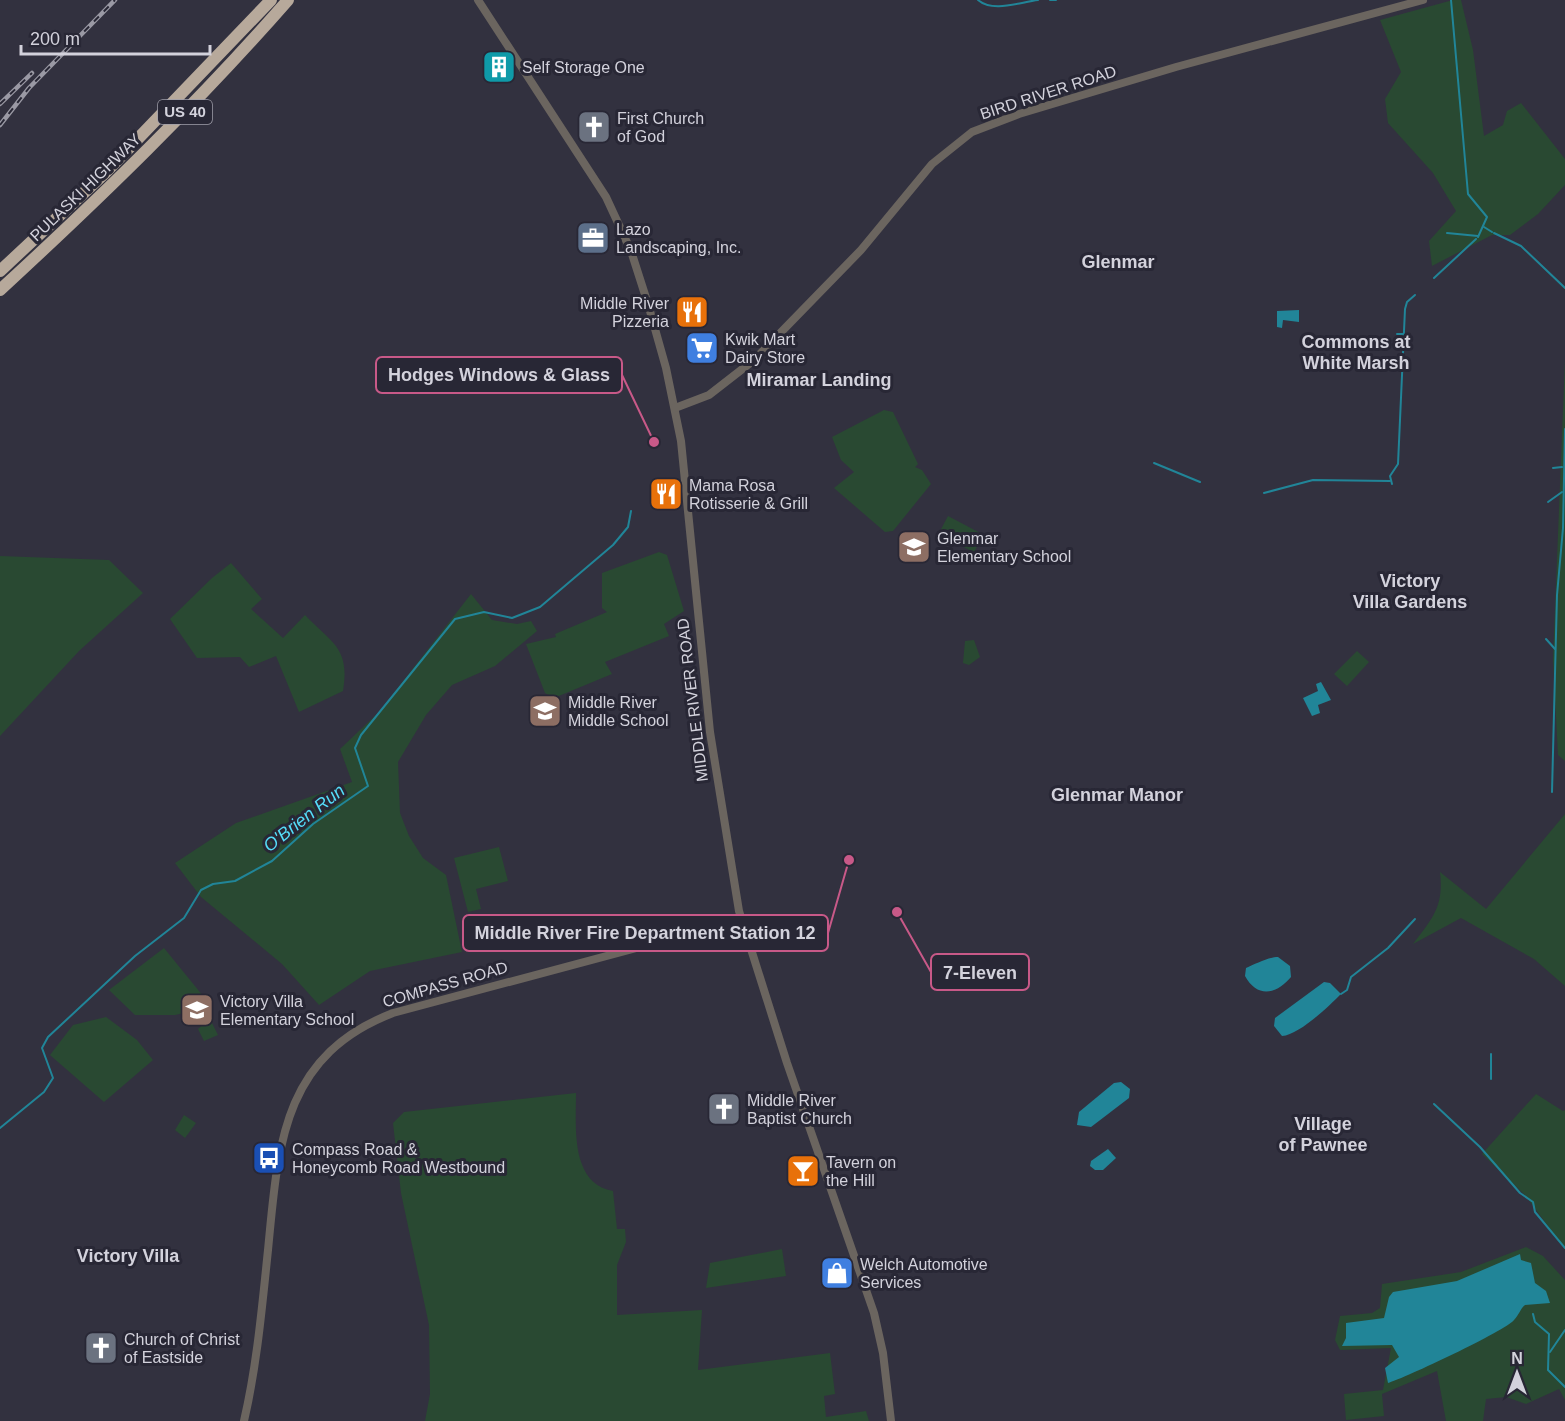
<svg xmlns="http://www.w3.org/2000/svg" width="1565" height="1421" font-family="Arial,sans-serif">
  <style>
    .green { fill: #294932 }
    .water { fill: #218598 }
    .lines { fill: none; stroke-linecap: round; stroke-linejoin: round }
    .stream { stroke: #218598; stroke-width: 2 }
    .minor { stroke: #6b655f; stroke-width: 8 }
    .highway { stroke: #b7a99b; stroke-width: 12 }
    .rail-casing { stroke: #9a99a4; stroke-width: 4.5 }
    .rail { stroke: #282735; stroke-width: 2; stroke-dasharray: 7; stroke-linecap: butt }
    .labels { text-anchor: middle; stroke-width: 6; stroke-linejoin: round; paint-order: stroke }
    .shield { fill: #282735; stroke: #a09faa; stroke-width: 1.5 }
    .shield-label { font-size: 15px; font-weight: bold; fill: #d3d2dc }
    .poi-label { font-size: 16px; fill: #d3d2dc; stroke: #282735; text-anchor: start }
    .street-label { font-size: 16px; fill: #d3d2dc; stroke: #282735 }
    .neighbourhood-label { font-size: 18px; font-weight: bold; fill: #d3d2dc; stroke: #282735 }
    .water-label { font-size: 18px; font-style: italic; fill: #55dcf8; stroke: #282735 }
    .leader { fill: none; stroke: #c85988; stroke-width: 2 }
    .callout-dot { fill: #c85988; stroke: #282735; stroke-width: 2 }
    .callout { fill: #282735; stroke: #c85988; stroke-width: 2 }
    .callout-label { font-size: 18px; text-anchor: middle; font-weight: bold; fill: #d3d2dc }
  </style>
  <rect width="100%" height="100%" fill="#32313f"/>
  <g class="green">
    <polygon points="1453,0 1461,0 1473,50 1484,136 1503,125 1507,111 1521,103 1565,159 1565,185 1538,214 1510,235 1492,235 1432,266 1429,241 1456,211 1433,173 1388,123 1385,99 1401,72 1380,20"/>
    <polygon points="1565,360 1565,761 1558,755 1553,659"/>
    <polygon points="884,410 893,412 918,464 915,467 922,470 931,484 893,531 885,532 834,488 854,472 841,460 832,437"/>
    <polygon points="948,516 984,535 974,552 938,535"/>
    <polygon points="659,552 667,555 684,611 664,624 669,636 605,662 612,674 554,698 545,693 526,644 556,637 555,634 607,612 602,608 602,573"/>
    <polygon points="0,556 109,560 143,593 79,651 0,736"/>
    <path d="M231,563L262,599L251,609L283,638L305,615C333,644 350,648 343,691L299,712L276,656L249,667L240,657L197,658L170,619L212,578Z"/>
    <polygon points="471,594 492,620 517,624 531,621 537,631 495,666 452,685 426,715 398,762 400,813 409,836 423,858 446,875 462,952 370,971 319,1005 282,964 201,897 175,863 236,823 352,782 340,749 379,712"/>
    <polygon points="974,640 980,657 969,665 963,663 965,641"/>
    <polygon points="1357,651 1369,662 1347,686 1334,674"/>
    <path d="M1565,814V986L1534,959L1461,918L1413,944C1433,918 1444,906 1440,872L1486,909Z"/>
    <polygon points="499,847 508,881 476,889 481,909 468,912 454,858"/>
    <polygon points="164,948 212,1007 175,1015 135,1015 109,990"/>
    <polygon points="106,1017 137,1040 153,1060 104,1102 50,1055 73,1025"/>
    <polygon points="208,1020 211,1021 218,1035 204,1041 198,1029"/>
    <path d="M576,1093C576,1127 570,1183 613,1191L617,1229H625L626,1242L617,1265V1315L702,1310L698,1370L830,1353L835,1394L824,1396L826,1417L866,1411L869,1421H425L430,1394L429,1325L401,1193L393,1123L404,1112Z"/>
    <polygon points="1536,1094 1563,1111 1565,1110 1565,1249 1525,1195 1482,1154"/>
    <polygon points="184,1115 196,1123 185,1138 175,1130"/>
    <polygon points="1526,1247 1543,1256 1565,1280 1565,1400 1559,1389 1526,1404 1506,1397 1486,1399 1483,1421 1446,1421 1437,1371 1382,1394 1384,1416 1346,1420 1344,1394 1383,1390 1391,1348 1340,1350 1335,1340 1340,1316 1372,1313 1380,1308 1382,1284 1461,1272"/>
    <polygon points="782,1249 786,1276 706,1288 710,1263"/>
  </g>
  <g class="water">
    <polygon points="1299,310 1299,322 1283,320 1282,328 1277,327 1277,311"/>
    <polygon points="1321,682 1331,700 1318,705 1320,713 1312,716 1303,698 1318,691 1316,684"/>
    <path d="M1278,957L1290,966L1291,977C1276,995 1257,998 1245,976L1246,968C1255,964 1269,957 1278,957Z"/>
    <path d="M1324,982L1330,983L1341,994C1329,1006 1299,1035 1282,1036L1274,1026L1275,1018Z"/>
    <polygon points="1121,1082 1130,1089 1129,1098 1091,1127 1077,1125 1079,1112 1114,1083"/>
    <polygon points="1108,1149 1116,1158 1103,1170 1095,1170 1090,1166 1091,1161"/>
    <path d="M1520,1254L1521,1260L1531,1263L1535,1283L1546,1291L1550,1303L1525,1305C1520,1309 1519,1315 1514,1320C1505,1331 1405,1378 1388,1383L1385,1368L1399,1357L1392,1345L1342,1346L1346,1338V1323L1384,1318L1389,1297L1393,1292L1457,1281Z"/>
  </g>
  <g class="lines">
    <g class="stream">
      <path d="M978,0C993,13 1020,2 1038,0"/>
      <polyline points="1050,0 1056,0"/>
      <polyline points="1451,0 1468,194 1487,217 1478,237"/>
      <polyline points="1484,227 1492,232"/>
      <polyline points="1447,233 1478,236"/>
      <polyline points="1494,233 1521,246 1565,288"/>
      <polyline points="1434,278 1476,239"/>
      <polyline points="1397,334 1404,334"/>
      <polyline points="1154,463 1200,482"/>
      <polyline points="1553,468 1562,467"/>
      <polyline points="1392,484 1390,476 1398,464 1405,309 1407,302 1415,295"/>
      <polyline points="1264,493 1313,480 1390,481"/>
      <polyline points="1548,502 1562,492"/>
      <polyline points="1546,639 1555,649"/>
      <polyline points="1552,792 1557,595 1563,528 1565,429"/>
      <polyline points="1341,994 1347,990 1351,977 1388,948 1415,919"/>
      <polyline points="1491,1079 1491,1054"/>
      <polyline points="1434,1104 1480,1147 1520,1193 1533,1202 1535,1212 1565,1248"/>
      <polyline points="0,1128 44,1092 53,1078 42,1048 48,1037 135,956 184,918 201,890 213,884 235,881 272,861 313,824 368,786 355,748 361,735 455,619 484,612 512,618 540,607 613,545 628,527 631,511"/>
      <polyline points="1533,1314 1535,1322 1549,1334 1548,1370 1565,1387"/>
      <polyline points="1550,1352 1565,1330"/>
    </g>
    <g class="minor">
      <polyline points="478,0 606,197 631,251 648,304 666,368 681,441 710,732 739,911 787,1063 874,1313 883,1353 891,1421"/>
      <polyline points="675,408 709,395 754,360 861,250 932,164 972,132 1019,114 1176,67 1423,0"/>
      <path d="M244,1421C257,1365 262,1307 268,1250C278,1148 281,1056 393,1013L741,920"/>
    </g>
    <g class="highway">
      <polyline points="0,271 105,173 271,0"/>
      <path d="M0,290C101,197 198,103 288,0"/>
    </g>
    <defs>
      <g id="rail">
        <polyline points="0,104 32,73"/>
        <polyline points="0,125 29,88 115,0"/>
      </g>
    </defs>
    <use href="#rail" class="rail-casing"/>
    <use href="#rail" class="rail"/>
  </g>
  <defs>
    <symbol id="building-square" viewBox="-11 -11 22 22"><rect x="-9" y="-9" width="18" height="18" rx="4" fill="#0f9aa8" stroke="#282735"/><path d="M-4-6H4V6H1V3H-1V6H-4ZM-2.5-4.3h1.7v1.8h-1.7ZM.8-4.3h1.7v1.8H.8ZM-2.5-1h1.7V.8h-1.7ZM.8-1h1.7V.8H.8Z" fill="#fff"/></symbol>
    <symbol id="church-square" viewBox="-11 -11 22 22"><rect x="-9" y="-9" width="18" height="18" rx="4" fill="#6b7280" stroke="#282735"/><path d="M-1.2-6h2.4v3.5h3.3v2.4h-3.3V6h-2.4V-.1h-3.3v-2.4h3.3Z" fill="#fff"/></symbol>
    <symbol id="office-square" viewBox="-11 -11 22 22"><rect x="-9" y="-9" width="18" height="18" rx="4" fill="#5c6f8a" stroke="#282735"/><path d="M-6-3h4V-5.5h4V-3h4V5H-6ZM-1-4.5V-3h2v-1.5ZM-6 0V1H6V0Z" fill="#fff"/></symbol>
    <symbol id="restaurant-square" viewBox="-11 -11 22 22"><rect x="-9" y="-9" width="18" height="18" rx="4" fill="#e8710a" stroke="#282735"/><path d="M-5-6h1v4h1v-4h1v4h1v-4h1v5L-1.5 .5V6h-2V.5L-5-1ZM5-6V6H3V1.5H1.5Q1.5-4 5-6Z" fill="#fff"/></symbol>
    <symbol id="supermarket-square" viewBox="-11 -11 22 22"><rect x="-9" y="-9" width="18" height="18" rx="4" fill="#3f7fe0" stroke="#282735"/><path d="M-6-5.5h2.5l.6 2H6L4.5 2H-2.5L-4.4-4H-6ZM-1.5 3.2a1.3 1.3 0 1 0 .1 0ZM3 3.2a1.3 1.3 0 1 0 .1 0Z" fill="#fff"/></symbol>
    <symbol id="school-square" viewBox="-11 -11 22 22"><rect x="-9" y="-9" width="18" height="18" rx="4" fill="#8d6e63" stroke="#282735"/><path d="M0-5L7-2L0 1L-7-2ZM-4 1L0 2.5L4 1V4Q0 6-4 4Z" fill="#fff"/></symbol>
    <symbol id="bus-square" viewBox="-11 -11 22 22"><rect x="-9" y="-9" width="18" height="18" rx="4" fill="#1a4fb4" stroke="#282735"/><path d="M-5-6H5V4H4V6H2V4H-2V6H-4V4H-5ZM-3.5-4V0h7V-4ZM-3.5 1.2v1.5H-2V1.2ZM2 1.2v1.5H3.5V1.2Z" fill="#fff"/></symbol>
    <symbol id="bar-square" viewBox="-11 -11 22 22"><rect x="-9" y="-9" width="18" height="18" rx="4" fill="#e8710a" stroke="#282735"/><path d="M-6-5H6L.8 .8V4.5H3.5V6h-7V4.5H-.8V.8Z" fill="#fff"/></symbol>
    <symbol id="shop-square" viewBox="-11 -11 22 22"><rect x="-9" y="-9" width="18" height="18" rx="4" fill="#3f7fe0" stroke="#282735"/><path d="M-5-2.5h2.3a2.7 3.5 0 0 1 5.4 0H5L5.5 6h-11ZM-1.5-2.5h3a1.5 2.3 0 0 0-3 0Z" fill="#fff"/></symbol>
  </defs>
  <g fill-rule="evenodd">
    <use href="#building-square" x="480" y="48" width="38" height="38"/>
    <use href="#church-square" x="575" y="108" width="38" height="38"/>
    <use href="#office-square" x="574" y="219" width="38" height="38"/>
    <use href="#restaurant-square" x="673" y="293" width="38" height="38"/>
    <use href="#supermarket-square" x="683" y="329" width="38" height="38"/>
    <use href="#restaurant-square" x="647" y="475" width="38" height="38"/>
    <use href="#school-square" x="895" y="528" width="38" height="38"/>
    <use href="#school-square" x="526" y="692" width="38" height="38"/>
    <use href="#school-square" x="178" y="991" width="38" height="38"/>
    <use href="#church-square" x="705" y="1090" width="38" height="38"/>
    <use href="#bus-square" x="250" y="1139" width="38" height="38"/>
    <use href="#bar-square" x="784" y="1152" width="38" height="38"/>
    <use href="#shop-square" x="818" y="1254" width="38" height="38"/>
    <use href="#church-square" x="82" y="1329" width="38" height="38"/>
  </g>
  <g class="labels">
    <rect class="shield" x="158" y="100" width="54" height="24" rx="4.5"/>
    <g class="shield-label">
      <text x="185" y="117">US 40</text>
    </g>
    <g class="poi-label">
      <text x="522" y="73">Self Storage One</text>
      <text x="617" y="124">First Church<tspan x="617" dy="18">of God</tspan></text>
      <text x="616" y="235">Lazo<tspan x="616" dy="18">Landscaping, Inc.</tspan></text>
      <text x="669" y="309" text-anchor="end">Middle River<tspan x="669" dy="18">Pizzeria</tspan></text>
      <text x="725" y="345">Kwik Mart<tspan x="725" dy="18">Dairy Store</tspan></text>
      <text x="689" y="491">Mama Rosa<tspan x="689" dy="18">Rotisserie &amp; Grill</tspan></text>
      <text x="937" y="544">Glenmar<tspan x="937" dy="18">Elementary School</tspan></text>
      <text x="568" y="708">Middle River<tspan x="568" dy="18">Middle School</tspan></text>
      <text x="220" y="1007">Victory Villa<tspan x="220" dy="18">Elementary School</tspan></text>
      <text x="747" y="1106">Middle River<tspan x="747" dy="18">Baptist Church</tspan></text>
      <text x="292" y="1155">Compass Road &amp;<tspan x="292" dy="18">Honeycomb Road Westbound</tspan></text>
      <text x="826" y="1168">Tavern on<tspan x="826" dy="18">the Hill</tspan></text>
      <text x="860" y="1270">Welch Automotive<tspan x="860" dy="18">Services</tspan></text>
      <text x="124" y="1345">Church of Christ<tspan x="124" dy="18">of Eastside</tspan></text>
    </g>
    <g class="street-label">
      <text transform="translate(1048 92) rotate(-18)" y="6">BIRD RIVER ROAD</text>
      <text transform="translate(85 187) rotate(-44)" y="6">PULASKI HIGHWAY</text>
      <text transform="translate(692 700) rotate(-97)" y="6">MIDDLE RIVER ROAD</text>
      <text transform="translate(445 984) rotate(-16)" y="6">COMPASS ROAD</text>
    </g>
    <g class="neighbourhood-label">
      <text x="1118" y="268">Glenmar</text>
      <text x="1356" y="348">Commons at<tspan x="1356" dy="21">White Marsh</tspan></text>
      <text x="819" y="386">Miramar Landing</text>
      <text x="1410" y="587">Victory<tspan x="1410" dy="21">Villa Gardens</tspan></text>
      <text x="1117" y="801">Glenmar Manor</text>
      <text x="1323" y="1130">Village<tspan x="1323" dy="21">of Pawnee</tspan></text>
      <text x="128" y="1262">Victory Villa</text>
    </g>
    <g class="water-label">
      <text transform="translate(304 818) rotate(-38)" y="6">O'Brien Run</text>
    </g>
  </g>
  <path class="leader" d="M654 442L622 375M849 860L828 933M897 912L931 972"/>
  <g class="callout-dot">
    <circle cx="654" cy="442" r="6"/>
    <circle cx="849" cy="860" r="6"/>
    <circle cx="897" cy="912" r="6"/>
  </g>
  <g class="callout">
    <rect x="376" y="357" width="246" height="36" rx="6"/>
    <rect x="463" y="915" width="365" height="36" rx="6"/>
    <rect x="931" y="954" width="98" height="36" rx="6"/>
  </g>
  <g class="callout-label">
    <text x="499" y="381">Hodges Windows &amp; Glass</text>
    <text x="645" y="939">Middle River Fire Department Station 12</text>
    <text x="980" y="979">7-Eleven</text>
  </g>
  <g transform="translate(1517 1373)" stroke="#282735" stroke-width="4.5" paint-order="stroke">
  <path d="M0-4.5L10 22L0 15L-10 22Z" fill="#d3d2dc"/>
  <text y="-9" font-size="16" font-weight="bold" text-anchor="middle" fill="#d3d2dc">N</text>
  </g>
  <path d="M21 45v9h189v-9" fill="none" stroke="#d3d2dc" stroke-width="3"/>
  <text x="30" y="45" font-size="18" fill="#d3d2dc" stroke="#282735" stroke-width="4.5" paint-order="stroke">200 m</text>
</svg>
